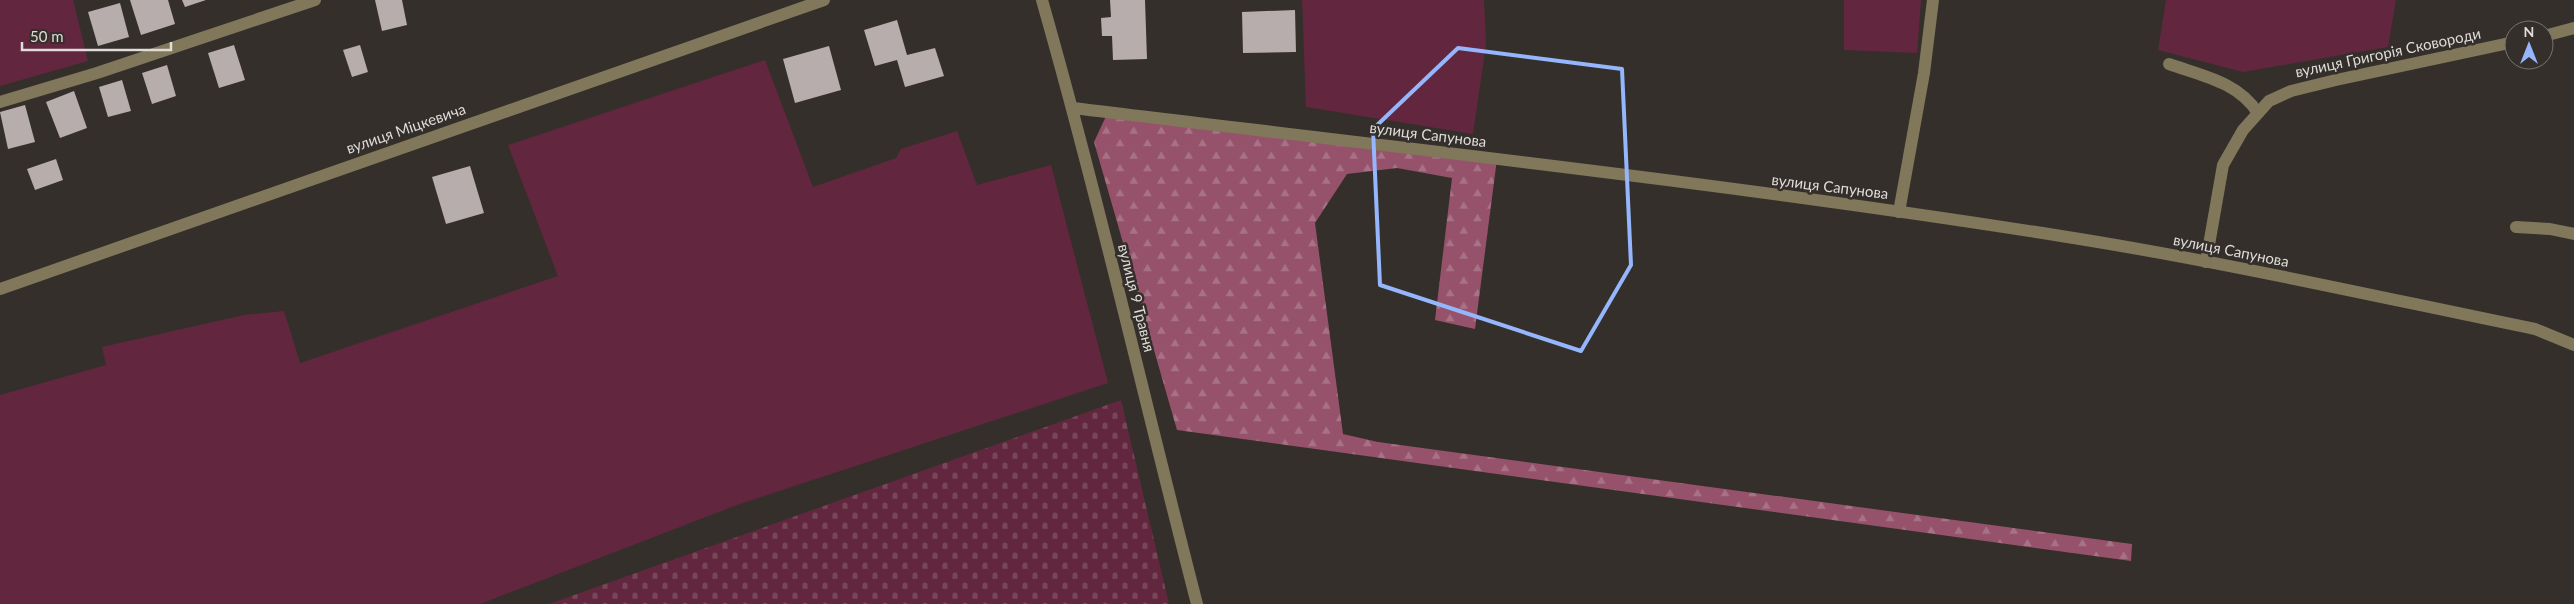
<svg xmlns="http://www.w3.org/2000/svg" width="2574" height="604" font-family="Lato,sans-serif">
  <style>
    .forest { fill: url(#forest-firs) }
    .cemetery { fill: url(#cemetery-stones) }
    .green { fill: #62273e }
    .building { fill: #b6adac }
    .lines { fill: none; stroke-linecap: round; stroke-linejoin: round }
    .minor { stroke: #81775b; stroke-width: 12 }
    .marked { fill: none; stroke: #95b6fd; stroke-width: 4; stroke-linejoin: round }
    .labels { text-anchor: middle; stroke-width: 5; stroke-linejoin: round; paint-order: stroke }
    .street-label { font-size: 15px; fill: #dfdcd9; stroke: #342f2b }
  </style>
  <defs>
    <pattern id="forest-firs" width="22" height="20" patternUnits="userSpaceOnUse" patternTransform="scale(1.25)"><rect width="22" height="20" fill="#95526a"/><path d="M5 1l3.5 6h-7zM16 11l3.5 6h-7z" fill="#a87286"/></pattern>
    <pattern id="cemetery-stones" width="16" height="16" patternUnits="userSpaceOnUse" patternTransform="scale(1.25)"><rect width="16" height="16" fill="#62273e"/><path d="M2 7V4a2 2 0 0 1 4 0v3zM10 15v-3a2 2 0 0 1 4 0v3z" fill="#784659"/></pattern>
  </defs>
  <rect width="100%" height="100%" fill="#342f2b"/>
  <polygon class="forest" points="1108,112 1497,159 1475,329 1435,320 1452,178 1397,168 1347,174 1315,223 1343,434 1378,442 2132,544 2131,561 1177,430 1094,142"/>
  <polygon class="cemetery" points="1121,400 1169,604 549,604"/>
  <g class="green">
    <polygon points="0,0 73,0 88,61 0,86"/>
    <polygon points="1302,0 1484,0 1486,44 1473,134 1306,107"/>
    <polygon points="1844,0 1921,0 1917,53 1844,50"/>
    <polygon points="2166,0 2396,0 2388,47 2243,72 2158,50"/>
    <polygon points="765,60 813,187 896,158 901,149 957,131 977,185 1051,165 1108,383 737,505 480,604 0,604 0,395 106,365 102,347 244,315 284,311 300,363 558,276 508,145"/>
  </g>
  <g class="building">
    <polygon points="130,0 168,0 175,24 141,35"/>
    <polygon points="182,0 206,0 185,7"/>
    <polygon points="375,0 402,0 407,25 382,31"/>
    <polygon points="1110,0 1145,0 1147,59 1113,60 1112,36 1102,36 1101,18 1111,17"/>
    <polygon points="120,3 129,37 98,46 88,12"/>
    <polygon points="1295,10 1296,52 1243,53 1242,12"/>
    <polygon points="897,20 907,55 935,48 944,76 905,87 897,60 875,66 864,30"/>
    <polygon points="234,45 245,80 219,88 208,53"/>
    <polygon points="360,45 368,72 352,77 343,50"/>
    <polygon points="829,46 841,90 795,103 783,59"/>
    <polygon points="167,65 176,96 152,104 142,73"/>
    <polygon points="122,80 131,111 108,117 99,87"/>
    <polygon points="74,91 87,128 60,138 46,102"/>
    <polygon points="25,105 35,142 8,149 0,112"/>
    <polygon points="56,159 63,180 35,190 27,169"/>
    <polygon points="470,166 484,213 446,224 432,177"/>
  </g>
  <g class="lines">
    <g class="minor">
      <path d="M1042,0C1099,200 1145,403 1197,604"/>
      <polyline points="2544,36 2574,28"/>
      <path d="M2169,64C2203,76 2238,82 2258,113"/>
      <polyline points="0,102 97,73 315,0"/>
      <path d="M1073,108C1402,148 1733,184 2061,236C2220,261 2378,297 2535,329L2574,345"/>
      <polyline points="1899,212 1924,73 1933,0"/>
      <polyline points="2516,227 2550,229 2574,234"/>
      <polyline points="2206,262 2223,165 2243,130 2269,101 2291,91 2336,80 2514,42"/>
      <polyline points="0,289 824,0"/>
    </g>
  </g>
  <path class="marked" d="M1458,48L1622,69L1631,265L1581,351L1380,285L1373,129Z"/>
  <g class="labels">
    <g class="street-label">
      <text transform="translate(2388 53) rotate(-12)" y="5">вулиця Григорія Сковороди</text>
      <text transform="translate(406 129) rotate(-19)" y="5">вулиця Міцкевича</text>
      <text transform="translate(1428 135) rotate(7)" y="5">вулиця Сапунова</text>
      <text transform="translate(1830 187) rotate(7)" y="5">вулиця Сапунова</text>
      <text transform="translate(2231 251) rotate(11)" y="5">вулиця Сапунова</text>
      <text transform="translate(1136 298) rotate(76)" y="5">вулиця 9 Травня</text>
    </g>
  </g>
  <g transform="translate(2529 45)"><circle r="24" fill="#342f2b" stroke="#787471"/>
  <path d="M0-4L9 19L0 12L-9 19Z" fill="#95b6fd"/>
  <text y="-8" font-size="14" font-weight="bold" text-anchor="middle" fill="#dfdcd9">N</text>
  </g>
  <path d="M22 42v8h149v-8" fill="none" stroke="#dfdcd9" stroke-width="2.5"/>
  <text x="30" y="42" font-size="15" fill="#dfdcd9" stroke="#342f2b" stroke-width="4" paint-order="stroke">50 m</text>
</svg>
